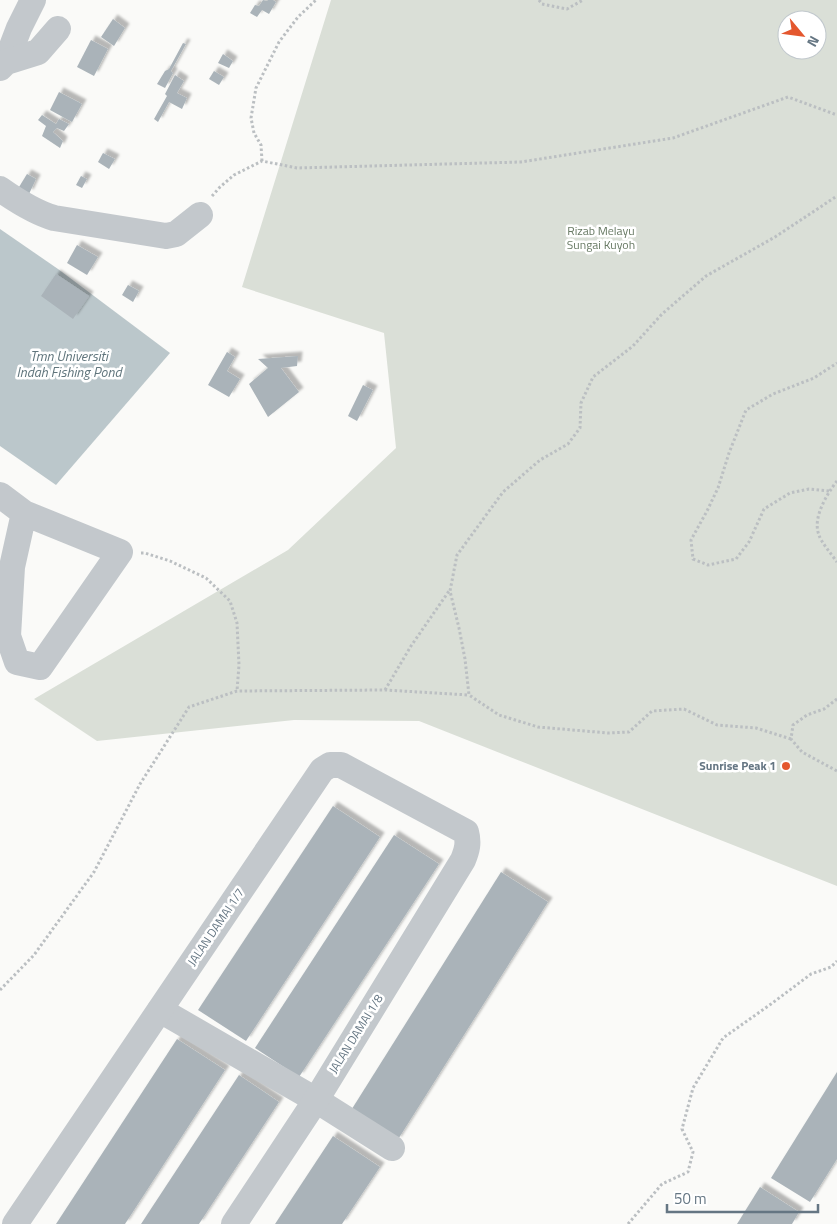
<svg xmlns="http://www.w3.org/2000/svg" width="837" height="1224" font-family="'Titillium Web',sans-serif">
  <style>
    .green { fill: #dadfd7; fill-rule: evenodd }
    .water { fill: #bbc7cb }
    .building { fill: #aab3b9; filter: url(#shadow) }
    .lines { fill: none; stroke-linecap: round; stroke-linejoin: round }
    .path { stroke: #bbbfc2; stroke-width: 3; stroke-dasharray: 2.5 2.5; stroke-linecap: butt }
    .minor { stroke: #c3c8cc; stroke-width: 26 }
    .poi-dot { fill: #e4572e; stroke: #fff; stroke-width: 2 }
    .labels { text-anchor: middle; stroke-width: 5; stroke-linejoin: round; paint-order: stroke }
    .park-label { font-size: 12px; fill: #687a64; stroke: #fff }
    .poi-label { font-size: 12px; font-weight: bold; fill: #657683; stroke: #fff; text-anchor: end }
    .street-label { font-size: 12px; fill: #657683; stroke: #fff }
    .water-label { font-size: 14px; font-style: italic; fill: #60757c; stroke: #fff }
  </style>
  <defs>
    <filter id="shadow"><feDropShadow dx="4.5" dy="-4.5" stdDeviation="1" flood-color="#0004"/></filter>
  </defs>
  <rect width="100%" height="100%" fill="#fafaf8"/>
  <path class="green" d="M331,0H837V886L419,721L294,720L97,741L34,699L288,550L396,448L384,333L242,287ZM787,20H817V50H787Z"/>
  <polygon class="water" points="0,229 58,269 170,353 56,485 0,446"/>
  <g class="building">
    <polygon points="263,0 267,1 268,0 273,0 276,2 269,14 262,10 257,17 250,13 255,5 259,6"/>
    <polygon points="113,19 125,28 114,46 101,37"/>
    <polygon points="91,40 108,49 94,76 77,67"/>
    <polygon points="183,43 186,44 171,71 173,73 165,88 157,84 165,71 169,69"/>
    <polygon points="223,54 233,61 229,68 218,63"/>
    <polygon points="214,71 224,77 219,85 209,79"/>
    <polygon points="175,75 184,81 177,93 187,98 182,109 169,102 158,122 154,119 167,96 165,94"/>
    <polygon points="59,92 82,104 72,122 50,110"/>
    <polygon points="42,115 56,124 59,119 69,124 64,131 57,128 53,132 63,141 60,148 42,136 46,126 38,120"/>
    <polygon points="103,153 115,159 109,169 98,162"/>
    <polygon points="27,174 36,179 29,194 19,187"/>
    <polygon points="81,176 87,179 82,188 76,185"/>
    <polygon points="77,245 98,257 87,275 67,263"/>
    <polygon points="56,274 89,296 73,319 41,296"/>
    <polygon points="128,285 139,291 133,302 122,295"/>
    <polygon points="227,352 235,357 227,371 240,379 229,397 208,385"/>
    <polygon points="298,356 297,366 281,368 299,392 268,417 249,384 268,368 258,359"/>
    <polygon points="363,385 373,390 357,421 348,416"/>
    <polygon points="333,806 380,837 246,1041 198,1010"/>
    <polygon points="394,835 439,864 299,1077 255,1048"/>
    <polygon points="501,872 548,902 397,1141 350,1112"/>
    <polygon points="177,1039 225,1070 125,1224 56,1224"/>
    <polygon points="837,1072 837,1159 810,1202 771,1178"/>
    <polygon points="239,1075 279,1102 199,1224 141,1224"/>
    <polygon points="333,1136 380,1167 342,1224 275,1224"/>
    <polygon points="760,1187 799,1212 792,1224 737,1224"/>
  </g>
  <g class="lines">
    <g class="path">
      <polyline points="539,0 542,4 567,9 583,0"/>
      <polyline points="262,161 261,145 254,133 251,118 256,88 279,42 298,17 316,0"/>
      <polyline points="212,196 220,187 234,175 262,161 297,168 521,162 673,138 788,97 837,115"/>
      <path d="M837,481C827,494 812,518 819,535C821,542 832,555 837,562"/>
      <polyline points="829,491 809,489 790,493 764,509 749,542 736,559 708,565 693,559 691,540 707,511 718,488 729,453 746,410 773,394 814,378 837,363"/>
      <polyline points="141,553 145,553 170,561 206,578 230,601 237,623 239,665 237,691"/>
      <polyline points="385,690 411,646 449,591"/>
      <polyline points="837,699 824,709 807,715 793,725 791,739 802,752 837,771"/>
      <polyline points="791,739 756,728 717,725 684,709 652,711 629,732 608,733 538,727 499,715 469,695 465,659 459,628 450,591 457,555 503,492 540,460 568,444 580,428 581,403 593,377 633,346 662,314 706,276 775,237 837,196"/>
      <polyline points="0,990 34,955 94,872 140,784 189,707 237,691 385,690 469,695"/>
      <polyline points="628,1224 662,1184 688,1172 693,1152 682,1129 693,1088 723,1038 771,1004 811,974 831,967 837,961"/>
    </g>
    <g class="minor">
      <polyline points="6,62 19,28 33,0"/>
      <polyline points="0,68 6,62 38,52 58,29"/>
      <path d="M0,189C17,201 34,212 54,218L166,236L176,234L200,215"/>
      <polyline points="0,495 24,513 120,552 40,667 17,662 8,636 12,567 24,513"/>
      <polyline points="160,1010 316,1100 392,1148"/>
      <path d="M15,1224L322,770L330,765H341L466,832C469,843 467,850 463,860L316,1100L234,1224"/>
    </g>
  </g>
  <circle class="poi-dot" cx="786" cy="766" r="5"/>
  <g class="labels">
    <g class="park-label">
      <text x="601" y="235">Rizab Melayu<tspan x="601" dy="14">Sungai Kuyoh</tspan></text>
    </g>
    <g class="poi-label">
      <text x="776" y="770">Sunrise Peak 1</text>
    </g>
    <g class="street-label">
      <text transform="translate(216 927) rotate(-56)" y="4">JALAN DAMAI 1/7</text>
      <text transform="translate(356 1034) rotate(-58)" y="4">JALAN DAMAI 1/8</text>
    </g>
    <g class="water-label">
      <text x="69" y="361">Tmn Universiti<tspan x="69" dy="16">Indah Fishing Pond</tspan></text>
    </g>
  </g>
  <g transform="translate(802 35) rotate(119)"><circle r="24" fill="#ffffff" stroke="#c1c8cd"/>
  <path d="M0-4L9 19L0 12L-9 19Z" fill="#e4572e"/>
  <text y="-8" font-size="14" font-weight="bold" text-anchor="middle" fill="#657683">N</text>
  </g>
  <path d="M667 1204v8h151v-8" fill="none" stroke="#657683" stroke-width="2.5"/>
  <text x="674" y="1204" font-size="15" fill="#657683" stroke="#ffffff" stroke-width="4" paint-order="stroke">50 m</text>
</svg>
